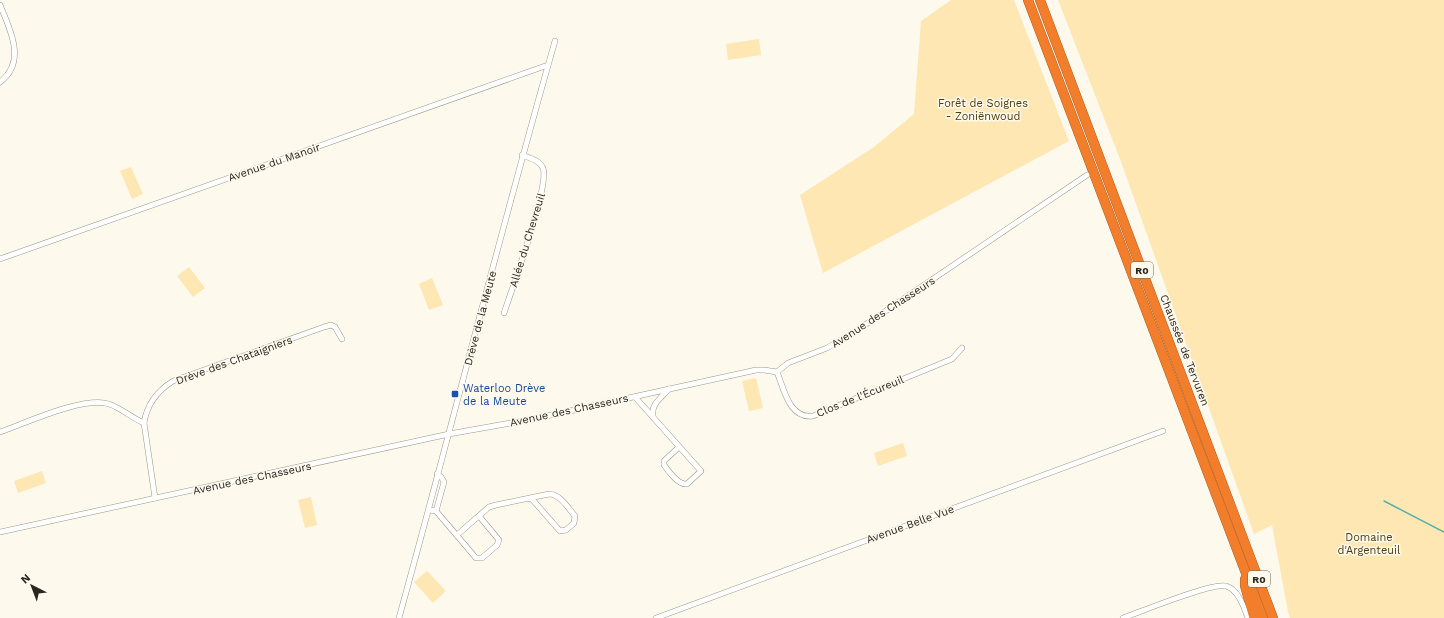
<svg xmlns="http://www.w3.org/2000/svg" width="1444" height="618" font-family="'Work Sans',sans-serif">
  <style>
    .green { fill: #fee7b3 }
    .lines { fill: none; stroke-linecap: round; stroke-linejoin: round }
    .stream { stroke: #54b0b1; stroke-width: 1.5 }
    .street-casing { stroke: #9d9789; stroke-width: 6 }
    .highway-casing { stroke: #ac6028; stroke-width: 10 }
    .street { stroke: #fff; stroke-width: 5 }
    .highway { stroke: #f27e2b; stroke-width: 9 }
    .transit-dot { fill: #1a4fb4; stroke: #fef9ed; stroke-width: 1.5 }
    .labels { text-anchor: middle; stroke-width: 3; stroke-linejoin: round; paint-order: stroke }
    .shield { fill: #fef9ed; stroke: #6a665f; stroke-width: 1 }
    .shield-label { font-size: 10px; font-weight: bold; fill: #2a2722 }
    .park-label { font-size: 11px; fill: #4d3a04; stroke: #fef9ed }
    .street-label { font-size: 11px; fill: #2a2722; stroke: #fef9ed }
    .transit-label { font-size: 11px; fill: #164399; stroke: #fef9ed; text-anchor: start }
  </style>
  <rect width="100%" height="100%" fill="#fef9ed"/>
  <g class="green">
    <polygon points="951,0 1014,0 1069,141 823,273 800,195 874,147 914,114 921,21"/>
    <polygon points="1058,0 1444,0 1444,618 1290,618 1288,612 1272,525 1254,534 1120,159"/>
    <polygon points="759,39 761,55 728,60 726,44"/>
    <polygon points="131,167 143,194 132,199 120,171"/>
    <polygon points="189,267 205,288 193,297 177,276"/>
    <polygon points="432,278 443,305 429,310 419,284"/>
    <polygon points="756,378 763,408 749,411 742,381"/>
    <polygon points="903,443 907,456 878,466 874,453"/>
    <polygon points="42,471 46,483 18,493 14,481"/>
    <polygon points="311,497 317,525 305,528 298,500"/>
    <polygon points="427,571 446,591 433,603 414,582"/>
  </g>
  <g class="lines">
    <polyline class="stream" points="1384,501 1444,532"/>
    <defs>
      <g id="street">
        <path d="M0,5C10,29 27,62 0,82"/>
        <polyline points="0,259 548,65"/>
        <path d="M504,313C512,289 550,185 543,168C539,160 530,158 522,155"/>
        <path d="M777,372C784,389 789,419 813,416L952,359L962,348"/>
        <path d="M635,397L701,471L687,484C678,485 669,472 664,465V461L679,447"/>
        <path d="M653,416C651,404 661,398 669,389"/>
        <path d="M0,432C26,423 83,396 109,404C121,408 132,418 144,423"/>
        <path d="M155,498L144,423C147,404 157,391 173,381L324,327L331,325L335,327L342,339"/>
        <polyline points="429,510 436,511 476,558 482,558 497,545 499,540 479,516"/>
        <polyline points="436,511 444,482 441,477 437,474"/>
        <polyline points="0,532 449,434 533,419 756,370 764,370 777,372 788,363 827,348 853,333 1087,175"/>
        <path d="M457,535L489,507L496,505L549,494C560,494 568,508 575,516L574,523L566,530L560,531L531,498"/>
        <path d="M399,618C452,426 500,233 555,41"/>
        <polyline points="656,618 1163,431"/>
        <path d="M1123,618C1140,612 1213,582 1226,586C1238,589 1244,607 1248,618"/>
      </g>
      <g id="highway">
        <polyline points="1028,0 1263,618"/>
        <polyline points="1040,0 1273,618"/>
        <polyline points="1245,579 1245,586 1254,618"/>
      </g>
    </defs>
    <use href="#street" class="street-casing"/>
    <use href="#highway" class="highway-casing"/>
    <use href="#street" class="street"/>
    <use href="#highway" class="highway"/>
  </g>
  <rect class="transit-dot" x="451" y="390" width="8" height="8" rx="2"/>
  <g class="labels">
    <g class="shield">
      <rect x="1131" y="262" width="22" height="16" rx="3"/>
      <rect x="1248" y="571" width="22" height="16" rx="3"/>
    </g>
    <g class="shield-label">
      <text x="1142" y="274">R0</text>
      <text x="1259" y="583">R0</text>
    </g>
    <g class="park-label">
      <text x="983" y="107">Forêt de Soignes<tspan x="983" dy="13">- Zoniënwoud</tspan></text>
      <text x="1369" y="541">Domaine<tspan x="1369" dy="13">d'Argenteuil</tspan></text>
    </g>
    <g class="street-label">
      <text transform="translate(274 162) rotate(-19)" y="4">Avenue du Manoir</text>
      <text transform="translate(527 240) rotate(-73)" y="4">Allée du Chevreuil</text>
      <text transform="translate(883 312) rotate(-33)" y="4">Avenue des Chasseurs</text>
      <text transform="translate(480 318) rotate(-75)" y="4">Drève de la Meute</text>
      <text transform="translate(1185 350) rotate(69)" y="4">Chaussée de Tervuren</text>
      <text transform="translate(234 360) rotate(-20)" y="4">Drève des Chataigniers</text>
      <text transform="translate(860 396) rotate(-22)" y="4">Clos de l'Écureuil</text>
      <text transform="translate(569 410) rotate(-12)" y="4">Avenue des Chasseurs</text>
      <text transform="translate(252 478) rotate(-12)" y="4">Avenue des Chasseurs</text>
      <text transform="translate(910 524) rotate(-20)" y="4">Avenue Belle Vue</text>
    </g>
    <g class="transit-label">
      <text x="463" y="392">Waterloo Drève<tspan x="463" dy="13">de la Meute</tspan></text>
    </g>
  </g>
  <g transform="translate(32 586) rotate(318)" stroke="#fef9ed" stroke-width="3" paint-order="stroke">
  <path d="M0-3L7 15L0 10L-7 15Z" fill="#2a2722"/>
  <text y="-6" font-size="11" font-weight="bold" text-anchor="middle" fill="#2a2722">N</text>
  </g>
</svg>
